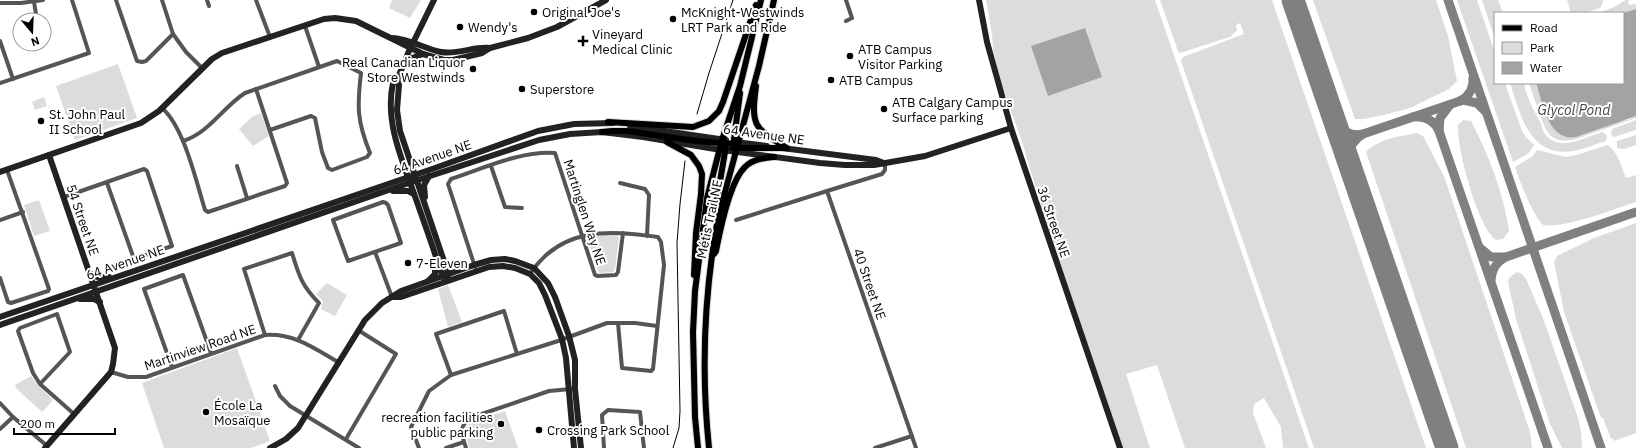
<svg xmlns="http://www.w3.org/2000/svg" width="1636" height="448" font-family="'IBM Plex Sans',sans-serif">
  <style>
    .green { fill: #dcdcdc }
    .water { fill: #a3a3a3 }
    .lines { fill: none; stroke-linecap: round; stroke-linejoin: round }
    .taxiway { stroke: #808080; stroke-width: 9 }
    .runway { stroke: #808080; stroke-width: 23 }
    .primary-casing { stroke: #dbdbdb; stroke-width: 8 }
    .street { stroke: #555; stroke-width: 4 }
    .secondary { stroke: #222; stroke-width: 6 }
    .primary { stroke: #000; stroke-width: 6 }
    .tram { stroke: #000; stroke-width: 1 }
    .poi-dot { fill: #000; stroke: #fff; stroke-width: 1.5 }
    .labels { text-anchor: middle; stroke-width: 4; stroke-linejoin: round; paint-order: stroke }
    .poi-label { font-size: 13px; fill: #000; stroke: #fff; text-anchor: start }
    .street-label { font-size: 13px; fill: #000; stroke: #fff }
    .water-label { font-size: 14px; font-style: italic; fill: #444; stroke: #fff }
  </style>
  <rect width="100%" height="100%" fill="#fff"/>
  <g class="green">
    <polygon points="392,0 421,0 410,18 389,8"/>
    <polygon points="986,0 1155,0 1309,448 1283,448 1281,427 1264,398 1254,404 1253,413 1266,448 1185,448 1157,365 1126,374 1150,448 1123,448 1050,236 1023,145 1001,82 993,49 992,34"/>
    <polygon points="1160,0 1272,0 1426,448 1314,448 1181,61 1183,57 1244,34 1240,23 1236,25 1237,30 1230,37 1180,53 1178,51"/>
    <polygon points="1313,0 1436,0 1448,36 1457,81 1449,89 1410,108 1384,115 1364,119 1355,119"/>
    <polygon points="1457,0 1477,0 1495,53 1495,83 1505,83 1522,131 1526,137 1534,145 1529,153 1513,162"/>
    <polygon points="1482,0 1498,0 1503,13 1495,13 1495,39"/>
    <path d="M1567,0H1603V1L1601,7C1591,12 1582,13 1571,13Z"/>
    <polygon points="1626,0 1631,0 1628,1 1629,5 1636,4 1636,9 1623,13 1599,13 1614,7"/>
    <polygon points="118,64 137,118 75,140 56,86"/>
    <path d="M1510,83H1524C1526,96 1533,109 1539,120C1542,124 1542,130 1545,134C1559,153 1585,137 1602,132L1604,133L1607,136L1606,141C1595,144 1585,149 1574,151C1529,158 1521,116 1510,83Z"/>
    <path d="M1529,83H1536L1552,126L1627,120L1636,116V118L1576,139C1551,145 1547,133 1539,113C1536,103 1532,93 1529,83Z"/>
    <polygon points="44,97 47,106 35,110 32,102"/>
    <polygon points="261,113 269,136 253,146 239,129 253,116"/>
    <path d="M1463,120L1471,121C1489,156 1503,191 1509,231L1503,239L1496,240C1478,229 1456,146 1458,125Z"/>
    <polygon points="1636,120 1636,130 1614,137 1611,134 1612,129"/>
    <path d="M1417,133L1423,136L1444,176L1530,432L1532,448H1466L1366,152C1380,138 1398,137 1417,133Z"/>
    <polygon points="1636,135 1636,145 1624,149 1617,148 1617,141"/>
    <path d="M1607,145C1617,150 1622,168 1626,178L1636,175V202C1615,209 1563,229 1543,225C1532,214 1520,182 1515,167L1533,156L1537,150L1566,157L1580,154Z"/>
    <polygon points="39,200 50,231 34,236 24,205"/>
    <polygon points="1636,223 1636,433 1614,441 1613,438 1611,439 1603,418 1601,418 1564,312 1554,262 1557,256 1594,238"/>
    <polygon points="604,234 617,235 619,238 615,269 613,272 600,273 598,271 588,242 589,239"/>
    <polygon points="1517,272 1522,274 1526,279 1543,318 1578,418 1581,431 1582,448 1562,448 1550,424 1516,319 1508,282 1510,277"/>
    <polygon points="327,283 347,295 335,316 321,309 323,301 316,294"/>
    <polygon points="448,285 462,322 448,327 438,289"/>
    <polygon points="237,348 270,441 251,448 164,448 142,383"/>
    <polygon points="31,376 38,385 53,400 42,412 17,389 15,385"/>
    <path d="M505,411L518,448H469L465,432C466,429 467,426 469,424C473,419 498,414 505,411Z"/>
  </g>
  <g class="water">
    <path d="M1636,9V116L1576,137C1548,142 1543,103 1536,83H1623V13Z"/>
    <polygon points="1085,28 1102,77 1048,96 1031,46"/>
  </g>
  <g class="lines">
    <g class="taxiway">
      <polyline points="1448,0 1601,448"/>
      <path d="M1327,96C1334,115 1338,139 1363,134L1463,100L1477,103L1485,111"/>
      <path d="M1460,101C1469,96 1474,89 1473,78"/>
      <path d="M1413,117C1425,116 1434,120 1439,131L1548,448"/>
      <polyline points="1439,131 1440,118 1449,106"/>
      <path d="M1361,194C1355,174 1338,148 1363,134"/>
      <polyline points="1480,248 1491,257 1506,257 1636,212"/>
      <path d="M1491,280C1492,269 1496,262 1506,257"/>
      <polyline points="1447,444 1449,448"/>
    </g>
    <polyline class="runway" points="1293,0 1447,448"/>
    <defs>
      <g id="primary">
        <path d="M756,86C751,125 753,128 787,148"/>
        <polyline points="608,122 693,127 709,121 719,111 723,102 756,5"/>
        <path d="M602,132L612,131H627C645,133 727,148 737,142"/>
        <polyline points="667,142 691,155 699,166 702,174 701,194 696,233 694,275"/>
        <polyline points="733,147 740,93"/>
        <polyline points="732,148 785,148"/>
        <polyline points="718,211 717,199 726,146 724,141"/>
        <path d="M714,254L716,251C720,230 730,181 745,167C753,159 764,158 774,157"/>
        <polyline points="698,448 695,417 693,332 695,291 707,198 722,140 740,86 761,0"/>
        <path d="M709,448C701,371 704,294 718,218L759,66L774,0"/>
      </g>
    </defs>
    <use href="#primary" class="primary-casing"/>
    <g class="street">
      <polyline points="116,0 137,61 142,62 146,61 173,34"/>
      <polyline points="162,0 173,34 186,52 202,68"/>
      <polyline points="207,0 209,6"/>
      <polyline points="256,0 270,37"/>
      <polyline points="846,0 852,18 846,21"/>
      <polyline points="34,2 37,20"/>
      <polyline points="0,3 21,3 43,0"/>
      <polyline points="305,26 319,67"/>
      <polyline points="0,41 13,79"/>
      <polyline points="0,83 89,53 72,0"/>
      <path d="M162,108C184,127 196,181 205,210L208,212L285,186L287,183L256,89"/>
      <path d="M183,141C209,133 223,107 245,93L337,61L361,73C357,107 357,121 370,153L367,157L332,170L328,168L322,152L315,118L311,116L270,130"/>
      <polyline points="885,164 885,170 882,174 827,191 916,448"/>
      <polyline points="237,166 247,198"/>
      <polyline points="491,166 505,207 522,208"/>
      <polyline points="620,183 645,189 649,195 647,236"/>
      <polyline points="64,197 144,169 147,171 172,246 134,259 107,183"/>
      <polygon points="383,202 386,203 388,205 401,243 348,261 333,220"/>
      <polyline points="0,220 23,212"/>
      <polyline points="736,220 827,191"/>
      <polyline points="375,252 392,297"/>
      <path d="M475,267L448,184L451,179C484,168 520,151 555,153L595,275L598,276L616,275L618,272L623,233"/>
      <path d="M530,274C561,227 608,230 658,237L661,242L664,265L653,369L651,371L622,368L618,323"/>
      <polyline points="0,278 8,302 11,303 48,291 49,289 7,170"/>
      <path d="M265,335L244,269L292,253C299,276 302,286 319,303L298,340"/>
      <polyline points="172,367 144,289 183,275 211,353"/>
      <path d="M111,372L128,377H146L265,335C294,333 314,348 338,362"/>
      <polyline points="451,375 436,334 504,311 517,354"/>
      <polyline points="40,384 70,352 57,314 20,328 18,331 33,373 40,384 74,414"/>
      <polyline points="275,386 280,396 290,406 359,448"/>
      <polyline points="0,403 13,417 46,445"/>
      <polyline points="0,429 13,417"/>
      <polyline points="346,439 396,354 358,330"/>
      <polyline points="419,448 411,427 429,391 451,375 558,341 607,323 635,323 657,326"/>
      <polyline points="446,448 464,442"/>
      <path d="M466,448C461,433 458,425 473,417L549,391L571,389"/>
      <polyline points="604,448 602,415 608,410 640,412 644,448"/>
      <polyline points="875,448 912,436"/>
    </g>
    <g class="secondary">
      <path d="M434,0L409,51L397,80L393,83C385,119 400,155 412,188C422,216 432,244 441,272L445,279"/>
      <polyline points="979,0 987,42 1011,128 1120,448"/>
      <path d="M393,38C410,39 425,49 441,52C458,55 474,46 490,48"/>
      <polyline points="404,66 412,58 423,54"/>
      <polyline points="397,80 399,85 397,110 400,131 447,270 448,278"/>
      <polyline points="630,126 726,140"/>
      <polyline points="735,142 767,146"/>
      <polyline points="782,148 876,160 884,163"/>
      <polyline points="0,172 141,123 159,111 212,59 222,53 324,19 335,18 356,21 423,54 444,60 453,60 482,53 490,48 528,38 557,27 606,0"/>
      <polyline points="393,191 408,191 414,194"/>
      <polyline points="425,197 424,185 429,176"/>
      <polyline points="90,273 97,277 109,277"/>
      <polyline points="428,281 435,274 435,259"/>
      <polyline points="392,297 401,297 489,267 503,266 515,268 530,274 539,283 545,295 562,339 566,358 574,448"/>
      <polyline points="80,299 94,299 100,302"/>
      <polyline points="0,317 435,168 538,131 574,124 613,123"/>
      <polyline points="0,325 406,184 539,140 570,134 602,132 643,137 715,149 820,163 845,165 874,165 925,156 1011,128"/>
      <polyline points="45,448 111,372 113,364 115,348 49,155"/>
      <polyline points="270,448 286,439 298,428 365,320 382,303 401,291 474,265 491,260 505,259 515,261 534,268 548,283 555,297 569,336 575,360 575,389 581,448"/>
    </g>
    <use href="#primary" class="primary"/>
    <g class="tram">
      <polyline points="697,114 709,73 733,0"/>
      <polyline points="673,448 679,428 680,411 677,243 680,204 685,161"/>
    </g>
  </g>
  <g class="poi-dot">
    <circle cx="534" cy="12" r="4"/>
    <circle cx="673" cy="19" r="4"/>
    <circle cx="460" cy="27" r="4"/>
    <path d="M581 35h4v4h4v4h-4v4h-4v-4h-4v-4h4z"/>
    <circle cx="850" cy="56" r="4"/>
    <circle cx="473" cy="69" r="4"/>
    <circle cx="831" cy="80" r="4"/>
    <circle cx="522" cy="89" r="4"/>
    <circle cx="884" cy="109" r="4"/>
    <circle cx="41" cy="121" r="4"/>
    <circle cx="408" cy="263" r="4"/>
    <circle cx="206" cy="412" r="4"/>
    <circle cx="501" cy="424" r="4"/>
    <circle cx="539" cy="430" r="4"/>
  </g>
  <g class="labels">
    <g class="poi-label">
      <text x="542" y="17">Original Joe's</text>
      <text x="681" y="17">McKnight-Westwinds<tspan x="681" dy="15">LRT Park and Ride</tspan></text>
      <text x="468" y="32">Wendy's</text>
      <text x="592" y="39">Vineyard<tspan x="592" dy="15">Medical Clinic</tspan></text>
      <text x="858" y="54">ATB Campus<tspan x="858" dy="15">Visitor Parking</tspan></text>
      <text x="465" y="67" text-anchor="end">Real Canadian Liquor<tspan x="465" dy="15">Store Westwinds</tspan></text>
      <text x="839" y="85">ATB Campus</text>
      <text x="530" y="94">Superstore</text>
      <text x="892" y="107">ATB Calgary Campus<tspan x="892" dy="15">Surface parking</tspan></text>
      <text x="49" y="119">St. John Paul<tspan x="49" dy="15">II School</tspan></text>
      <text x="416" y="268">7-Eleven</text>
      <text x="214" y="410">École La<tspan x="214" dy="15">Mosaïque</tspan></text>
      <text x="493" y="422" text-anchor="end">recreation facilities<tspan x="493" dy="15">public parking</tspan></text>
      <text x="547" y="435">Crossing Park School</text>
    </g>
    <g class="street-label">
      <text transform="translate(764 134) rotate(8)" y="5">64 Avenue NE</text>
      <text transform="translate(432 157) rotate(-19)" y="5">64 Avenue NE</text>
      <text transform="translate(585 212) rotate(72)" y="5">Martinglen Way NE</text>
      <text transform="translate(709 219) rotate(-78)" y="5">Métis Trail NE</text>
      <text transform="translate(83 220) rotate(71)" y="5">54 Street NE</text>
      <text transform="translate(1054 222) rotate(71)" y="5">36 Street NE</text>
      <text transform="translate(125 262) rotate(-19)" y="5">64 Avenue NE</text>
      <text transform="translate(870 284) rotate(71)" y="5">40 Street NE</text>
      <text transform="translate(200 347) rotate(-19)" y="5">Martinview Road NE</text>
    </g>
    <g class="water-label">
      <text x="1574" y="115">Glycol Pond</text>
    </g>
  </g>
  <rect x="1494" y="12" width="130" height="72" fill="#ffffff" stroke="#999999"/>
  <rect x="1502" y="25" width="20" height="6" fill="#000000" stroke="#999999"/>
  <text x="1530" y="32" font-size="12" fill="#000000">Road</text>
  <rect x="1502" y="42" width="20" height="12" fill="#dcdcdc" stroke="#999999"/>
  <text x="1530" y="52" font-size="12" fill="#000000">Park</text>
  <rect x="1502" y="62" width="20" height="12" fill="#a3a3a3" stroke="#999999"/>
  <text x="1530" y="72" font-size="12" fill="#000000">Water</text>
  <g transform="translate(32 32) rotate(161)"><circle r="19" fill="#ffffff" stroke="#999999"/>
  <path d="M0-3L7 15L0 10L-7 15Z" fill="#000000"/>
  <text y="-6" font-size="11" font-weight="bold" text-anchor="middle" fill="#000000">N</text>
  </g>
  <path d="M14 428v6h101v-6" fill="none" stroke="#000000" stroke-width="2"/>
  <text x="20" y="428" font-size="12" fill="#000000" stroke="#ffffff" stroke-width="3" paint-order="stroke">200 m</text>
</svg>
